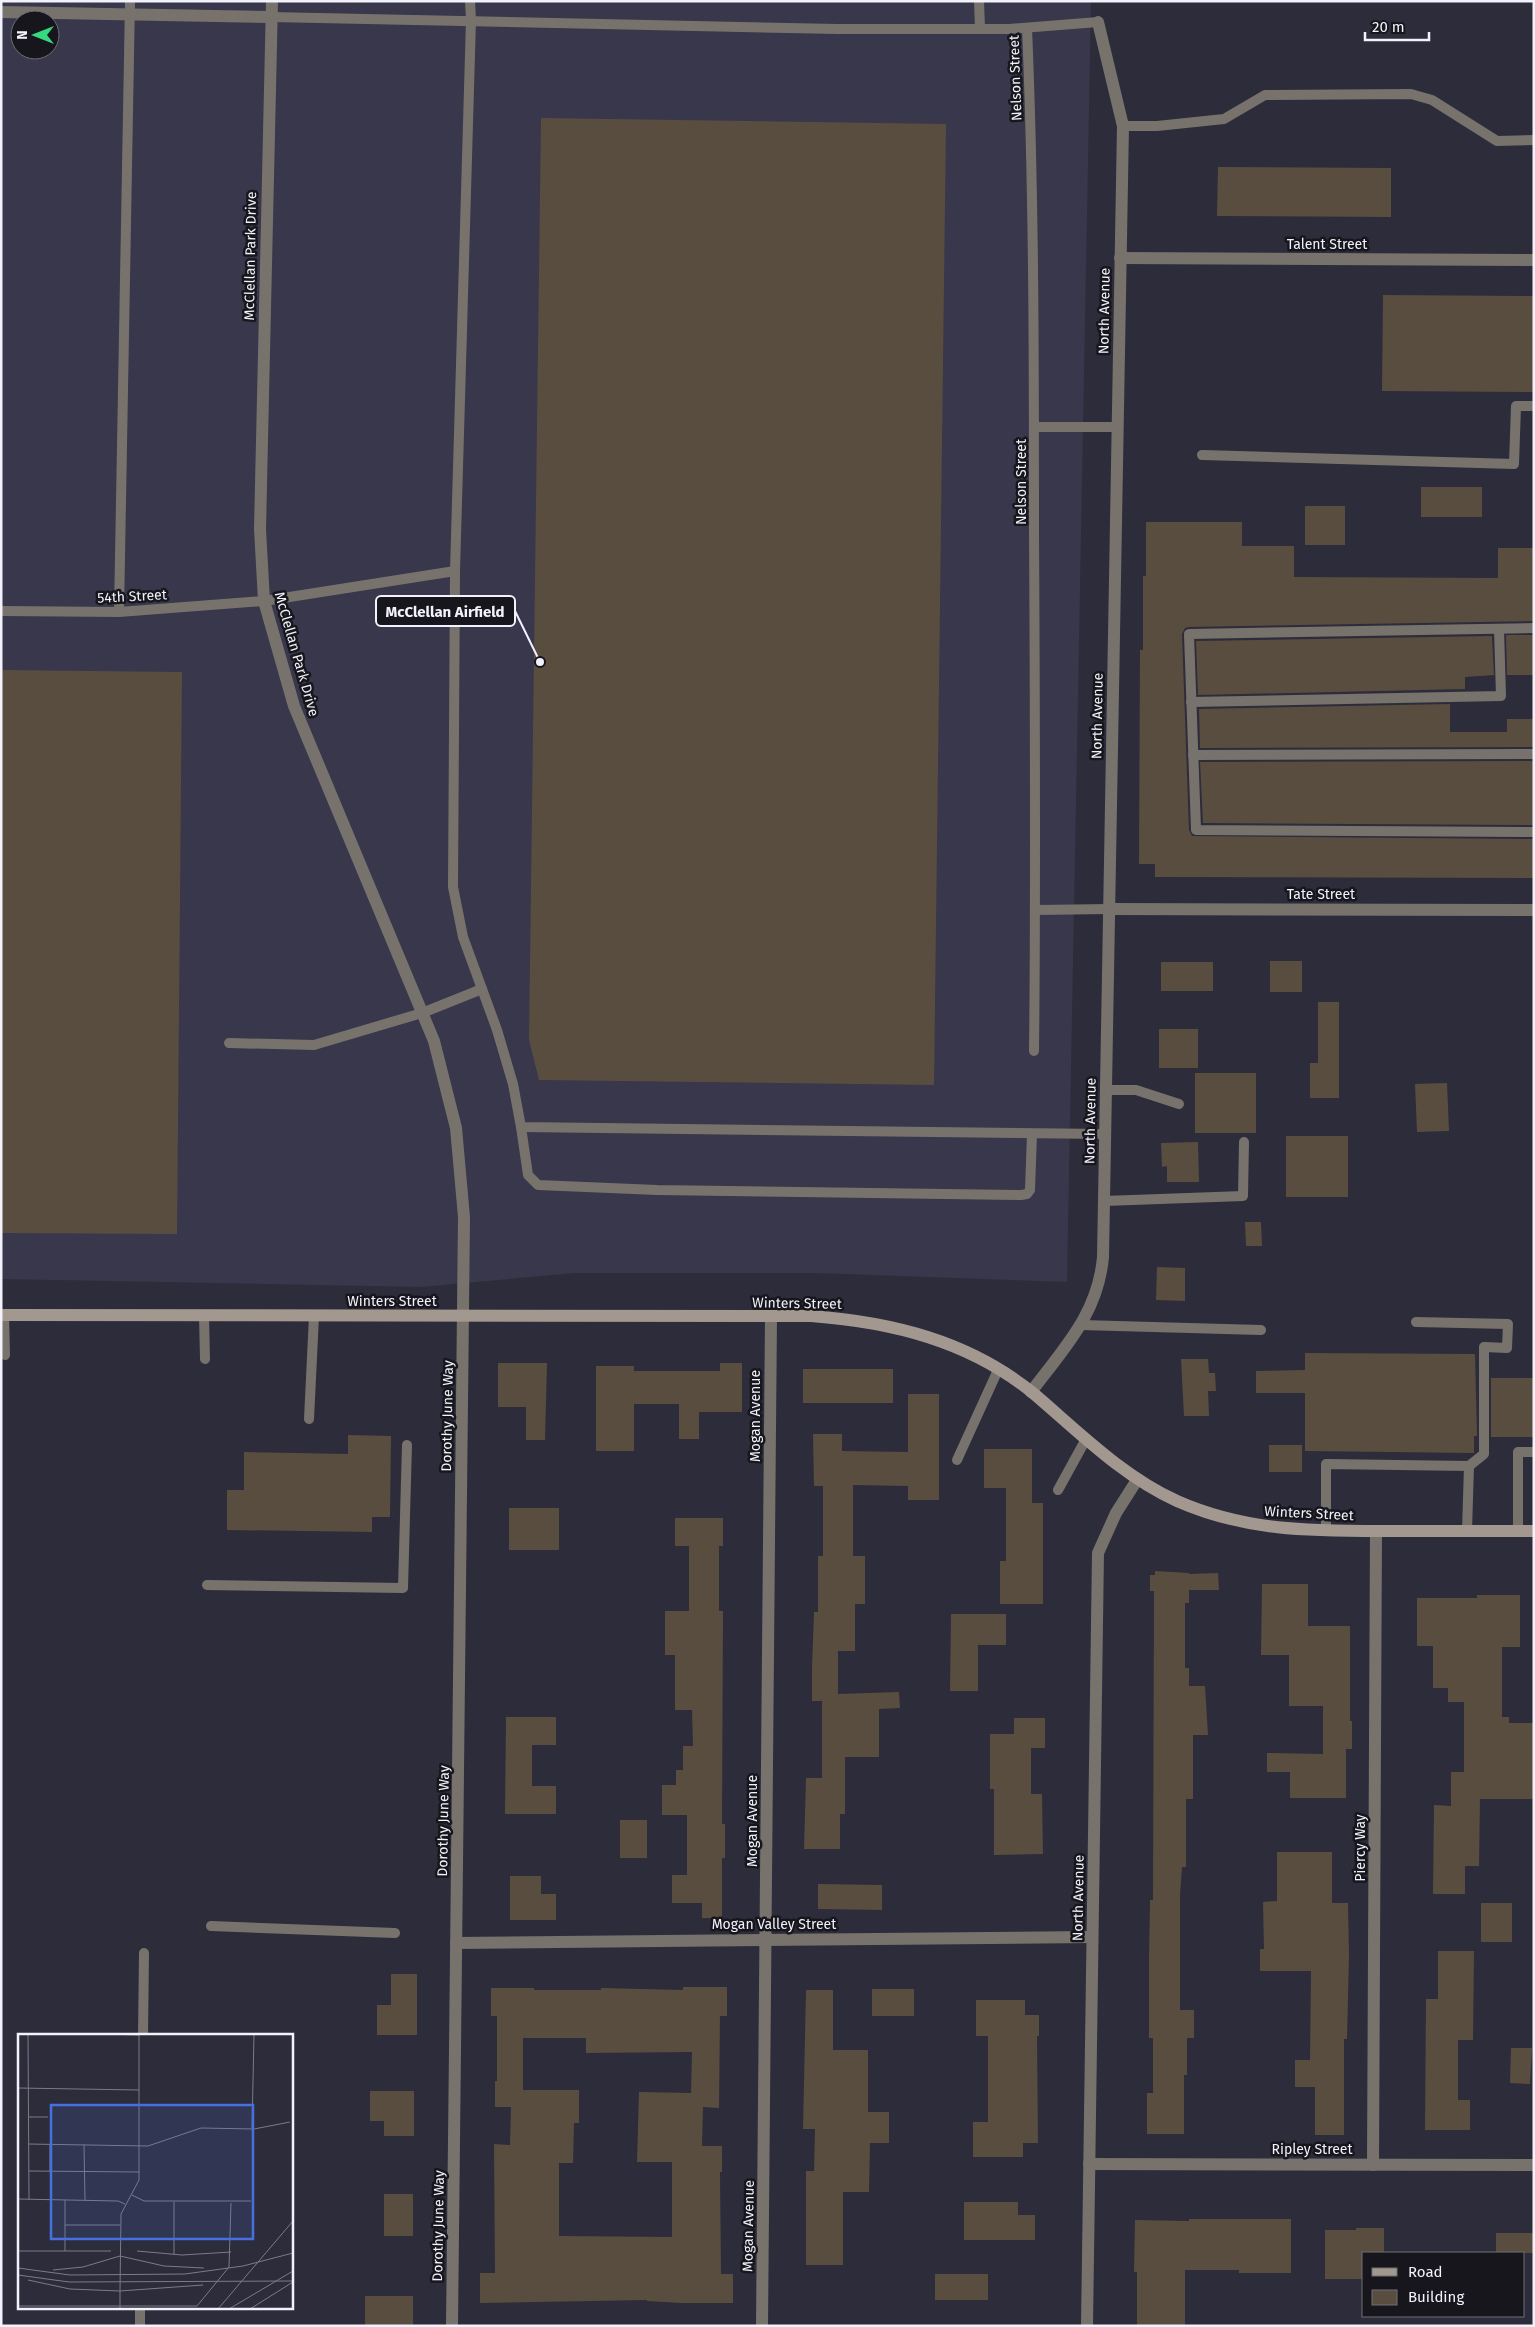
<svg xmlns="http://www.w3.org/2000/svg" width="1535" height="2327" font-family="'Fira Sans',sans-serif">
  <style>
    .built { fill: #38374b; fill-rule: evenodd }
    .building { fill: #594d40; fill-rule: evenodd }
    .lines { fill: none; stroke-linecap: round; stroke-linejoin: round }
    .service { stroke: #78726d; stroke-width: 10 }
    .minor { stroke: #78726d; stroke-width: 12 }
    .tertiary { stroke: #78726d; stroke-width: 12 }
    .secondary { stroke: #a2988f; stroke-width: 12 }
    .labels { text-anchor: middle; stroke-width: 5; stroke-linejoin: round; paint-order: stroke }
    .street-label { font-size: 14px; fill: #f2f2fc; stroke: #16161c }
    .inset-road { fill: none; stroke: #7c7b88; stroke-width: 1 }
    .view { fill: #486fdf; fill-opacity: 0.15; stroke: #486fdf; stroke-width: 2.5 }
    .inset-edge { fill: none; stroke: #f2f2fc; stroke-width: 2.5 }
    .leader { fill: none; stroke: #f2f2fc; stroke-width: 2 }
    .callout-dot { fill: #f2f2fc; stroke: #16161c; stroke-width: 2 }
    .callout { fill: #16161c; stroke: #f2f2fc; stroke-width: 2 }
    .callout-label { font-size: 15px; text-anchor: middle; font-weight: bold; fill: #f2f2fc }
  </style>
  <rect width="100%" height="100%" fill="#2d2c3b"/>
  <path class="built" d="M1,1H1091L1067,1282L817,1273H575L421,1287L1,1279ZM20,20H50V50H20Z"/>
  <g class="building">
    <polygon points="541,118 946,124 934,1085 539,1080 529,1040"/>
    <polygon points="1218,167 1391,168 1391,217 1217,216"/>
    <polygon points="1383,295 1534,296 1534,392 1382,391"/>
    <rect x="1421" y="487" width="61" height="30"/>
    <rect x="1305" y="506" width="40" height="39"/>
    <polygon points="1146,522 1242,522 1242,546 1294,546 1294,577 1498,578 1498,548 1534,548 1534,621 1189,627 1185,628 1182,634 1189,830 1192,836 1534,839 1534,878 1155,877 1155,864 1139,864 1140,650 1143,650 1143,576 1146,576"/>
    <polygon points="1506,635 1534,635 1534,675 1507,675"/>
    <polygon points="1492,636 1494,675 1465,677 1465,689 1198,695 1196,641"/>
    <polygon points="1,670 182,672 177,1234 1,1233"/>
    <polygon points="1450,704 1450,732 1507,732 1507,719 1534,719 1534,747 1200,748 1199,709"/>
    <polygon points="1534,761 1534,825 1203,823 1200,762"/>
    <rect x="1270" y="961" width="32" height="31"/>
    <rect x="1161" y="962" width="52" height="29"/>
    <polygon points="1318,1002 1339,1002 1339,1098 1310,1098 1310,1063 1318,1063"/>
    <rect x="1159" y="1029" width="39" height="39"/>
    <rect x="1195" y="1073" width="61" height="60"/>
    <polygon points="1447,1083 1449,1131 1417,1132 1415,1084"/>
    <rect x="1286" y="1136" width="62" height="61"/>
    <polygon points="1198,1142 1199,1182 1167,1182 1167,1166 1162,1167 1161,1143"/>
    <polygon points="1245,1222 1261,1222 1262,1246 1246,1246"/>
    <polygon points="1157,1267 1185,1268 1185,1301 1156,1300"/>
    <polygon points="1305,1353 1475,1354 1477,1436 1474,1436 1474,1453 1305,1451 1305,1393 1256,1393 1256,1371 1305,1370"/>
    <polygon points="1181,1359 1208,1359 1209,1373 1215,1373 1216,1391 1208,1391 1209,1416 1184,1416"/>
    <polygon points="498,1363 547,1363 545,1440 526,1440 526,1407 498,1407"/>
    <polygon points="720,1363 742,1363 742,1412 699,1412 699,1439 679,1439 679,1404 634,1404 634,1451 596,1451 596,1366 634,1366 634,1371 720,1371"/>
    <rect x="803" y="1369" width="90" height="34"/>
    <rect x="1491" y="1378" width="43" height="59"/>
    <polygon points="908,1394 939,1394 939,1500 908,1500 908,1486 853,1485 853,1556 865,1556 865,1604 855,1604 855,1651 838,1651 838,1694 899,1692 900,1708 879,1709 879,1757 845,1757 845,1814 840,1814 840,1849 804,1849 806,1778 822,1778 822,1701 812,1701 812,1668 814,1612 818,1612 818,1556 823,1556 823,1486 814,1486 813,1434 842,1434 842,1451 908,1452"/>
    <polygon points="348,1435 391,1436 390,1517 372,1517 372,1532 227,1530 227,1490 244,1490 244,1452 348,1454"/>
    <rect x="1269" y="1445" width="33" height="27"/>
    <polygon points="984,1449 1032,1449 1032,1503 1043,1503 1043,1604 1000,1604 1000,1561 1006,1561 1006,1488 984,1488"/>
    <rect x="509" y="1508" width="50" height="42"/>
    <polygon points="675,1518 723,1518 723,1546 719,1546 719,1611 723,1611 722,1824 725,1824 725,1858 722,1858 722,1918 702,1918 702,1903 672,1903 672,1875 687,1875 687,1815 662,1815 662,1785 676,1785 676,1770 683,1770 683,1746 693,1746 692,1710 675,1710 675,1655 665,1655 665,1611 689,1611 689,1546 675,1546"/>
    <polygon points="1155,1571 1189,1573 1189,1574 1218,1573 1219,1590 1189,1590 1189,1603 1185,1603 1185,1668 1189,1668 1189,1686 1205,1686 1208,1735 1193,1735 1193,1799 1186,1799 1186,1867 1182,1867 1180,1895 1180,2010 1194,2010 1194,2038 1187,2038 1187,2075 1184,2075 1184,2134 1147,2134 1147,2093 1153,2093 1153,2038 1149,2038 1149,1961 1150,1900 1153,1900 1154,1591 1150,1591 1150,1575 1155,1575"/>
    <polygon points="1262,1584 1308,1584 1308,1626 1350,1626 1350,1721 1352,1721 1352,1749 1346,1749 1346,1798 1290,1798 1290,1772 1267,1772 1267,1753 1323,1754 1323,1706 1289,1706 1289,1655 1261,1655"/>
    <polygon points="1477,1595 1520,1595 1520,1647 1502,1647 1502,1717 1509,1717 1509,1723 1534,1723 1534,1799 1480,1799 1479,1866 1465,1866 1465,1894 1433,1894 1434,1805 1451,1806 1451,1772 1464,1772 1464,1702 1448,1702 1448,1688 1433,1688 1433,1646 1417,1646 1417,1598 1477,1598"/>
    <polygon points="951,1614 1006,1614 1006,1645 978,1645 978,1691 950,1691"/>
    <polygon points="506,1717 556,1717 556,1745 532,1745 532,1786 556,1786 556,1814 505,1814"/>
    <polygon points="1014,1718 1045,1718 1045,1748 1031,1748 1031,1794 1042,1794 1043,1854 994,1855 994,1789 990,1789 990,1734 1014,1734"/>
    <rect x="620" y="1820" width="27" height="38"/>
    <polygon points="1277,1852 1332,1852 1332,1903 1348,1903 1349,1956 1347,2039 1344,2039 1344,2135 1315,2135 1315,2087 1295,2087 1295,2060 1310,2060 1311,1971 1260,1971 1260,1949 1264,1949 1263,1902 1277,1901"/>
    <polygon points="510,1876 541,1876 541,1894 556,1894 556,1920 510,1920"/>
    <polygon points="818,1884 882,1885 882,1910 818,1909"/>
    <rect x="1481" y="1903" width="31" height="39"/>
    <polygon points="1438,1951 1474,1951 1473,2040 1458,2040 1458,2100 1470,2100 1470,2130 1425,2130 1426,1999 1438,1999"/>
    <polygon points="391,1974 417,1974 417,2035 377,2035 377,2005 391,2005"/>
    <path d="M683,1987H727V2016H720L719,2108L703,2107L702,2146H722V2172H720L721,2274H733V2303H682L647,2301V2300L480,2303V2273H495L494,2144L510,2145L511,2107H495V2081H497V2016H491V1988H534V1990H601V1988L683,1990ZM523,2038H586V2053L692,2052L691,2093L639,2092L637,2162H672V2237L559,2236V2163H573L574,2123H579V2090H523Z"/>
    <rect x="872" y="1989" width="42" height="27"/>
    <polygon points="806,1990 833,1990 833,2050 868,2050 868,2112 889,2112 889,2143 870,2143 869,2192 843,2192 843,2265 806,2265 806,2171 814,2171 815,2129 803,2129"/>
    <polygon points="976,2000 1025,2000 1025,2015 1039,2015 1039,2036 1037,2036 1038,2143 1023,2143 1023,2157 973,2157 973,2122 988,2122 988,2036 976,2036"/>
    <polygon points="1511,2048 1532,2048 1530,2084 1510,2083"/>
    <polygon points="370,2091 414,2091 414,2136 384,2136 384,2121 370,2121"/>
    <rect x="384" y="2194" width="29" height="42"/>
    <polygon points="964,2202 1018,2202 1018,2215 1035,2215 1035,2240 964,2240"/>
    <polygon points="1189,2219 1291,2219 1291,2273 1239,2273 1239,2270 1185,2270 1185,2326 1137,2326 1137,2272 1134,2272 1135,2220 1189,2221"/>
    <polygon points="1356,2228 1384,2228 1384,2253 1364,2253 1364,2279 1325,2279 1325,2230 1356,2230"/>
    <rect x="1496" y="2233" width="38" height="20"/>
    <rect x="935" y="2274" width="53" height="26"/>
    <rect x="365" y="2296" width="48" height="30"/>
  </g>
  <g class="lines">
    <g class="service">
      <polyline points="979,1 980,28"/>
      <polyline points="270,17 838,29 1009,29 1098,22"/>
      <path d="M1027,28C1034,195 1034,364 1034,532C1035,705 1036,878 1034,1051"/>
      <polyline points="1123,126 1157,126 1224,119 1265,95 1411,94 1432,100 1497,141 1534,140"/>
      <polyline points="1034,427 1116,427"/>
      <polyline points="1202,455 1514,464 1516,406 1534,406"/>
      <polyline points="455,571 453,887 463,937 497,1030 513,1084 521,1127 1105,1134"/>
      <polyline points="1,611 119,612 264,601 455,571 471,20 470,1"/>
      <polyline points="119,612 130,1"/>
      <polyline points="1534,628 1189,634 1196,830 1534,832"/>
      <polyline points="1191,702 1501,696 1499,629"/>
      <polyline points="1193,755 1534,754"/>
      <polyline points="1036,910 1109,909"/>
      <polyline points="229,1043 314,1045 422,1013 482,989"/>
      <polyline points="1106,1090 1136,1090 1179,1104"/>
      <polyline points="521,1127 528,1175 538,1185 657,1190 1021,1195 1027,1194 1030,1190 1032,1134"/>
      <polyline points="1104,1201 1243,1196 1244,1142"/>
      <polyline points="4,1315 5,1355"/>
      <polyline points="204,1315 205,1359"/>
      <polyline points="1416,1322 1508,1324 1507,1348 1484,1347 1484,1454 1469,1466"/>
      <polyline points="1081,1325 1261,1330"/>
      <polyline points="309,1419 314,1316"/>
      <polyline points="957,1460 998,1370"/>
      <polyline points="1058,1490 1086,1439"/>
      <polyline points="1326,1531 1326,1464 1469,1466 1467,1531"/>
      <polyline points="1518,1531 1518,1452 1534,1452"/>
      <polyline points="207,1585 403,1588 407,1445"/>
      <polyline points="211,1926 395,1933"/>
      <polyline points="143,2036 144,1953"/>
      <polyline points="140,2326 140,2308"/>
    </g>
    <g class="minor">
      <polyline points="272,1 260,529 264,601 294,706 434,1041 456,1128 464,1217 452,2326"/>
      <polyline points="1,12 270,17"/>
      <polyline points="1120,258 1534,260"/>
      <polyline points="1109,909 1534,910"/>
      <path d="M1031,1392C1064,1348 1098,1314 1103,1257L1123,126L1098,22"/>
      <polyline points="456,1943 1092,1937"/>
      <polyline points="1089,2164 1534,2165"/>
      <polyline points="1373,2165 1376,1531"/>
      <polyline points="762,2326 771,1317"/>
    </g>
    <polyline class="tertiary" points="1087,2326 1098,1553 1116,1513 1137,1480"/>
    <path class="secondary" d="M1,1315L811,1316C892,1322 969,1341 1033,1393C1079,1432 1122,1476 1177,1501C1247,1532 1314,1531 1389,1531C1437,1531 1485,1531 1534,1531"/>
  </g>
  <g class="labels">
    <g class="street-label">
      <text transform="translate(1015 78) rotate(-92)" y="5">Nelson Street</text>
      <text x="1327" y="249">Talent Street</text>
      <text transform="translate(250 256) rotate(-89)" y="5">McClellan Park Drive</text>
      <text transform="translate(1104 311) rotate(-89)" y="5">North Avenue</text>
      <text transform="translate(1021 482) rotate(-90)" y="5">Nelson Street</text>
      <text transform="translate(132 596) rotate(-3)" y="5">54th Street</text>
      <text transform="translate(297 654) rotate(74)" y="5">McClellan Park Drive</text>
      <text transform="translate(1097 716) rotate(-89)" y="5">North Avenue</text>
      <text x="1321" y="899">Tate Street</text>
      <text transform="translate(1090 1121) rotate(-89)" y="5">North Avenue</text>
      <text x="392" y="1306">Winters Street</text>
      <text transform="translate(797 1303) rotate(1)" y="5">Winters Street</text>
      <text transform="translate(447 1416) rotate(-89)" y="5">Dorothy June Way</text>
      <text transform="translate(755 1416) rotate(-90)" y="5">Mogan Avenue</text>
      <text transform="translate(1309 1513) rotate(3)" y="5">Winters Street</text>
      <text transform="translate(443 1821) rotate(-89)" y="5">Dorothy June Way</text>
      <text transform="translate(752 1821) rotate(-90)" y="5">Mogan Avenue</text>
      <text transform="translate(1360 1848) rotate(-90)" y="5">Piercy Way</text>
      <text transform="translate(1078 1898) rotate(-89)" y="5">North Avenue</text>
      <text x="774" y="1929">Mogan Valley Street</text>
      <text x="1312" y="2154">Ripley Street</text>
      <text transform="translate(438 2226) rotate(-89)" y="5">Dorothy June Way</text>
      <text transform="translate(748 2226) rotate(-89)" y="5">Mogan Avenue</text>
    </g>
  </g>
  <g transform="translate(18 2034)">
    <rect width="275" height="275" fill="#2d2c3b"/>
    <path class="inset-road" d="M10,0L11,166M88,0L121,1M0,54L121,56M10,83H30M234,95L236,0M10,110L130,112L183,94L236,95L272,88M32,111V138M66,111L67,166M11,137L121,138M114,161L126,167H233M0,165L100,167L107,170M47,191H102M0,217H93M47,217V166M119,217L164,221L213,218M156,220V168M0,234L52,241L167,240L225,232L275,219M35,236L65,233L102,222L146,232L186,234M0,241L51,248L275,247M10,246L52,255L102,257L185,251M102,257L103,180L121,146V0M0,272H179L211,233L213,169M102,275V257M200,275L275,187M211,275L275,237M232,275L275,248"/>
    <path class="view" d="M33,71H235V205H33Z"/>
    <rect width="275" height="275" class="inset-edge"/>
  </g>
  <path class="leader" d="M540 662L515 611"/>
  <circle class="callout-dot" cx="540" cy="662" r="5"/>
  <rect class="callout" x="376" y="596" width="139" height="30" rx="5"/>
  <g class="callout-label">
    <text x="445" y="617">McClellan Airfield</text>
  </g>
  <rect width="1535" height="2327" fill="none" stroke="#f2f2fc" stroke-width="5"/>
  <rect x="1362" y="2252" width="162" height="65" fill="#16161c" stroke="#6e6e76"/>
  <rect x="1372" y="2268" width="25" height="8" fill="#a2988f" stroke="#6e6e76"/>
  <text x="1408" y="2277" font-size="15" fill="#f2f2fc">Road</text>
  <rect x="1372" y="2290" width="25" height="15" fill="#594d40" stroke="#6e6e76"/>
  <text x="1408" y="2302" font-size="15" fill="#f2f2fc">Building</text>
  <g transform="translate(35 35) rotate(270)"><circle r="24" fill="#16161c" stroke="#6e6e76"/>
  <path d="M0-4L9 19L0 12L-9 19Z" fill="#36d880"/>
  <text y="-8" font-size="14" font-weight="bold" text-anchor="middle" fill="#f2f2fc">N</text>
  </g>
  <path d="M1365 32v8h64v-8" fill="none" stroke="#f2f2fc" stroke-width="2.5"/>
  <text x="1372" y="32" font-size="15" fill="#f2f2fc" stroke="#16161c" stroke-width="4" paint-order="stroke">20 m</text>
</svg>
